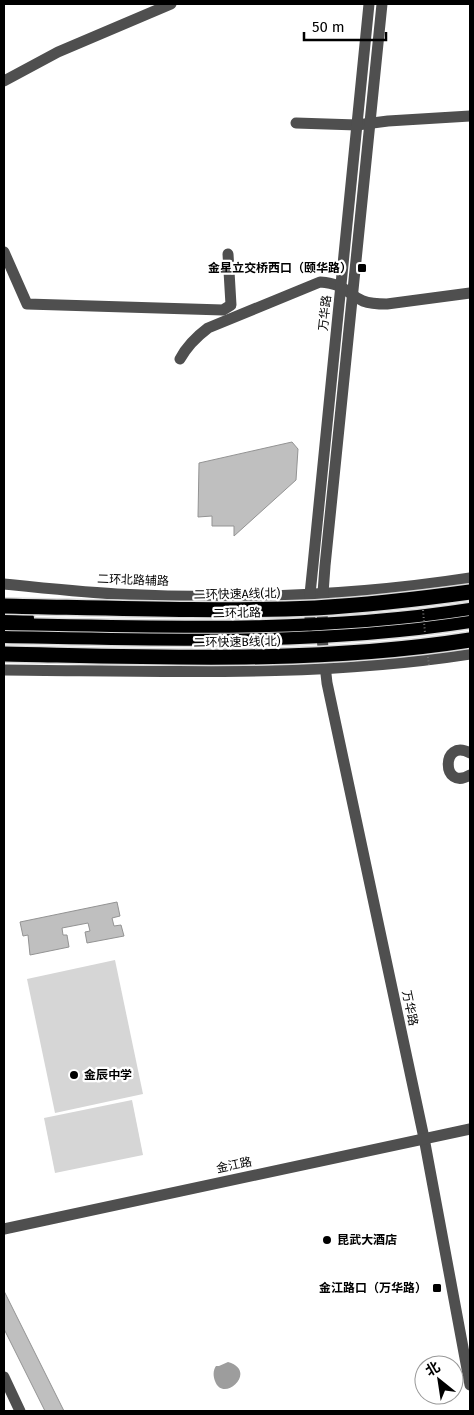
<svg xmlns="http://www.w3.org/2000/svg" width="474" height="1415" font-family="'Fira Sans','Noto Sans SC',sans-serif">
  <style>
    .green { fill: #d6d6d6 }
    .water { fill: #9d9d9d }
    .building { fill: #bfbfbf; stroke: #939393 }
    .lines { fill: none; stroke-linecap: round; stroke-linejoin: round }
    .major-casing { stroke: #dbdbdb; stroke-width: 15 }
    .minor { stroke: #4f4f4f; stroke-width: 11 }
    .major { stroke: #000; stroke-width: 12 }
    .highway-bridge-casing { stroke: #dbdbdb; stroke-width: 18; stroke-linecap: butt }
    .path-bridge { stroke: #717171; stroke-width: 2; stroke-dasharray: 1 2.5; stroke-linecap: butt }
    .highway-bridge { stroke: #000; stroke-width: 15 }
    .poi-dot { fill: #000; stroke: #fff; stroke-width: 2 }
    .labels { text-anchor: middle; stroke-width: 4.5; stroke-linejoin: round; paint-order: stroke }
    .poi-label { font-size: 12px; font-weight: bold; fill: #000; stroke: #fff; text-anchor: end }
    .street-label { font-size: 12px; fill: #000; stroke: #fff }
  </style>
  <rect width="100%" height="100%" fill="#fff"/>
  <g class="green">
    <polygon points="115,960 143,1094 55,1113 27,979"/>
    <polygon points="132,1100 143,1155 55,1173 44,1118"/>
  </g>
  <path class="water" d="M228,1362C259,1371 223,1404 215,1381C213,1376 213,1370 216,1366H219Z"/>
  <g class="building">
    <polygon points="292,442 298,449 296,480 234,536 234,526 212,526 212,516 198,517 199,463"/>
    <polygon points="117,902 120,916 112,918 114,926 121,925 124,936 87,943 85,932 90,931 88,923 62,928 63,935 67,935 69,947 30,955 28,935 23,936 20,922"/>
    <polygon points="4,1291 64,1411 45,1411 4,1329"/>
  </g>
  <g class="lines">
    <defs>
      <g id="major">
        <polyline points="4,613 28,618"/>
        <path d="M4,624C160,627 316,633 470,609"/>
        <path d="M4,637C160,640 316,646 470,622"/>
      </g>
    </defs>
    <use href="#major" class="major-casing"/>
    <g class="minor">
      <polyline points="4,81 58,52 171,4"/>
      <polyline points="296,123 357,125 388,121 470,116"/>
      <polyline points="4,252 27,304 223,310 231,305 228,254"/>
      <path d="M180,359C187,346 196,337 208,328L320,282C346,284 344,292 363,301C371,304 379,304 387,304L470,293"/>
      <path d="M4,584C42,588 79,592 117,594C235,600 354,596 470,578"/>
      <polyline points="322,624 323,593 325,566 382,4"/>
      <polyline points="310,625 310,594 313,565 369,4"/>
      <polyline points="322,638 327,683 424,1138 470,1385"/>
      <path d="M4,670C159,671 316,678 470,654"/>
      <path d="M470,753C441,737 441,792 470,775"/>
      <polyline points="4,1229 470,1129"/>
      <polyline points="4,1377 20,1411"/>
    </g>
    <use href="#major" class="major"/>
    <defs>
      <g id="highway-bridge">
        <path d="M4,606C108,608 212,612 315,608C367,605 419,599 470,592"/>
        <path d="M4,654C159,657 316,664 470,640"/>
      </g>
    </defs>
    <use href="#highway-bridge" class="highway-bridge-casing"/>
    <g class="path-bridge">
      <polyline points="423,610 425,633"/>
      <polyline points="428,657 429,665"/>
    </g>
    <use href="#highway-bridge" class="highway-bridge"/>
  </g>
  <g class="poi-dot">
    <rect x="357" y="263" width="10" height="10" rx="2.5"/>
    <circle cx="74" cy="1075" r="5"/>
    <circle cx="327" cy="1240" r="5"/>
    <rect x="432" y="1283" width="10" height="10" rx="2.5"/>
  </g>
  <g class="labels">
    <g class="poi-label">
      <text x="352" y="272">金星立交桥西口（颐华路）</text>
      <text x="84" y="1079" text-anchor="start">金辰中学</text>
      <text x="337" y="1244" text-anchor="start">昆武大酒店</text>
      <text x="427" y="1292">金江路口（万华路）</text>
    </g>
    <g class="street-label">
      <text transform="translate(325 313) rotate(-84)" y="4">万华路</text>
      <text transform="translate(133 580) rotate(2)" y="4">二环北路辅路</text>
      <text transform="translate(237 594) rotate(-1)" y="4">二环快速A线(北)</text>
      <text transform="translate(237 613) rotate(-1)" y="4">二环北路</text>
      <text transform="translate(237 642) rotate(-1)" y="4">二环快速B线(北)</text>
      <text transform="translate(410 1008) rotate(78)" y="4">万华路</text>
      <text transform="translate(234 1165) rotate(-12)" y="4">金江路</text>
    </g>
  </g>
  <rect width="474" height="1415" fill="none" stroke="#000000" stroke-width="10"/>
  <g transform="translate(439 1380) rotate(330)"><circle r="24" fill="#ffffff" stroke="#999999"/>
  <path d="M0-4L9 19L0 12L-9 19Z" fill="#000000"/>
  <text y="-8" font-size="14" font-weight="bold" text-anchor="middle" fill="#000000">北</text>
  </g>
  <path d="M304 32v8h82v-8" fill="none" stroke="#000000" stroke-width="2.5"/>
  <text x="312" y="32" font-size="15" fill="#000000" stroke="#ffffff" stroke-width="4" paint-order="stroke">50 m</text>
</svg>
